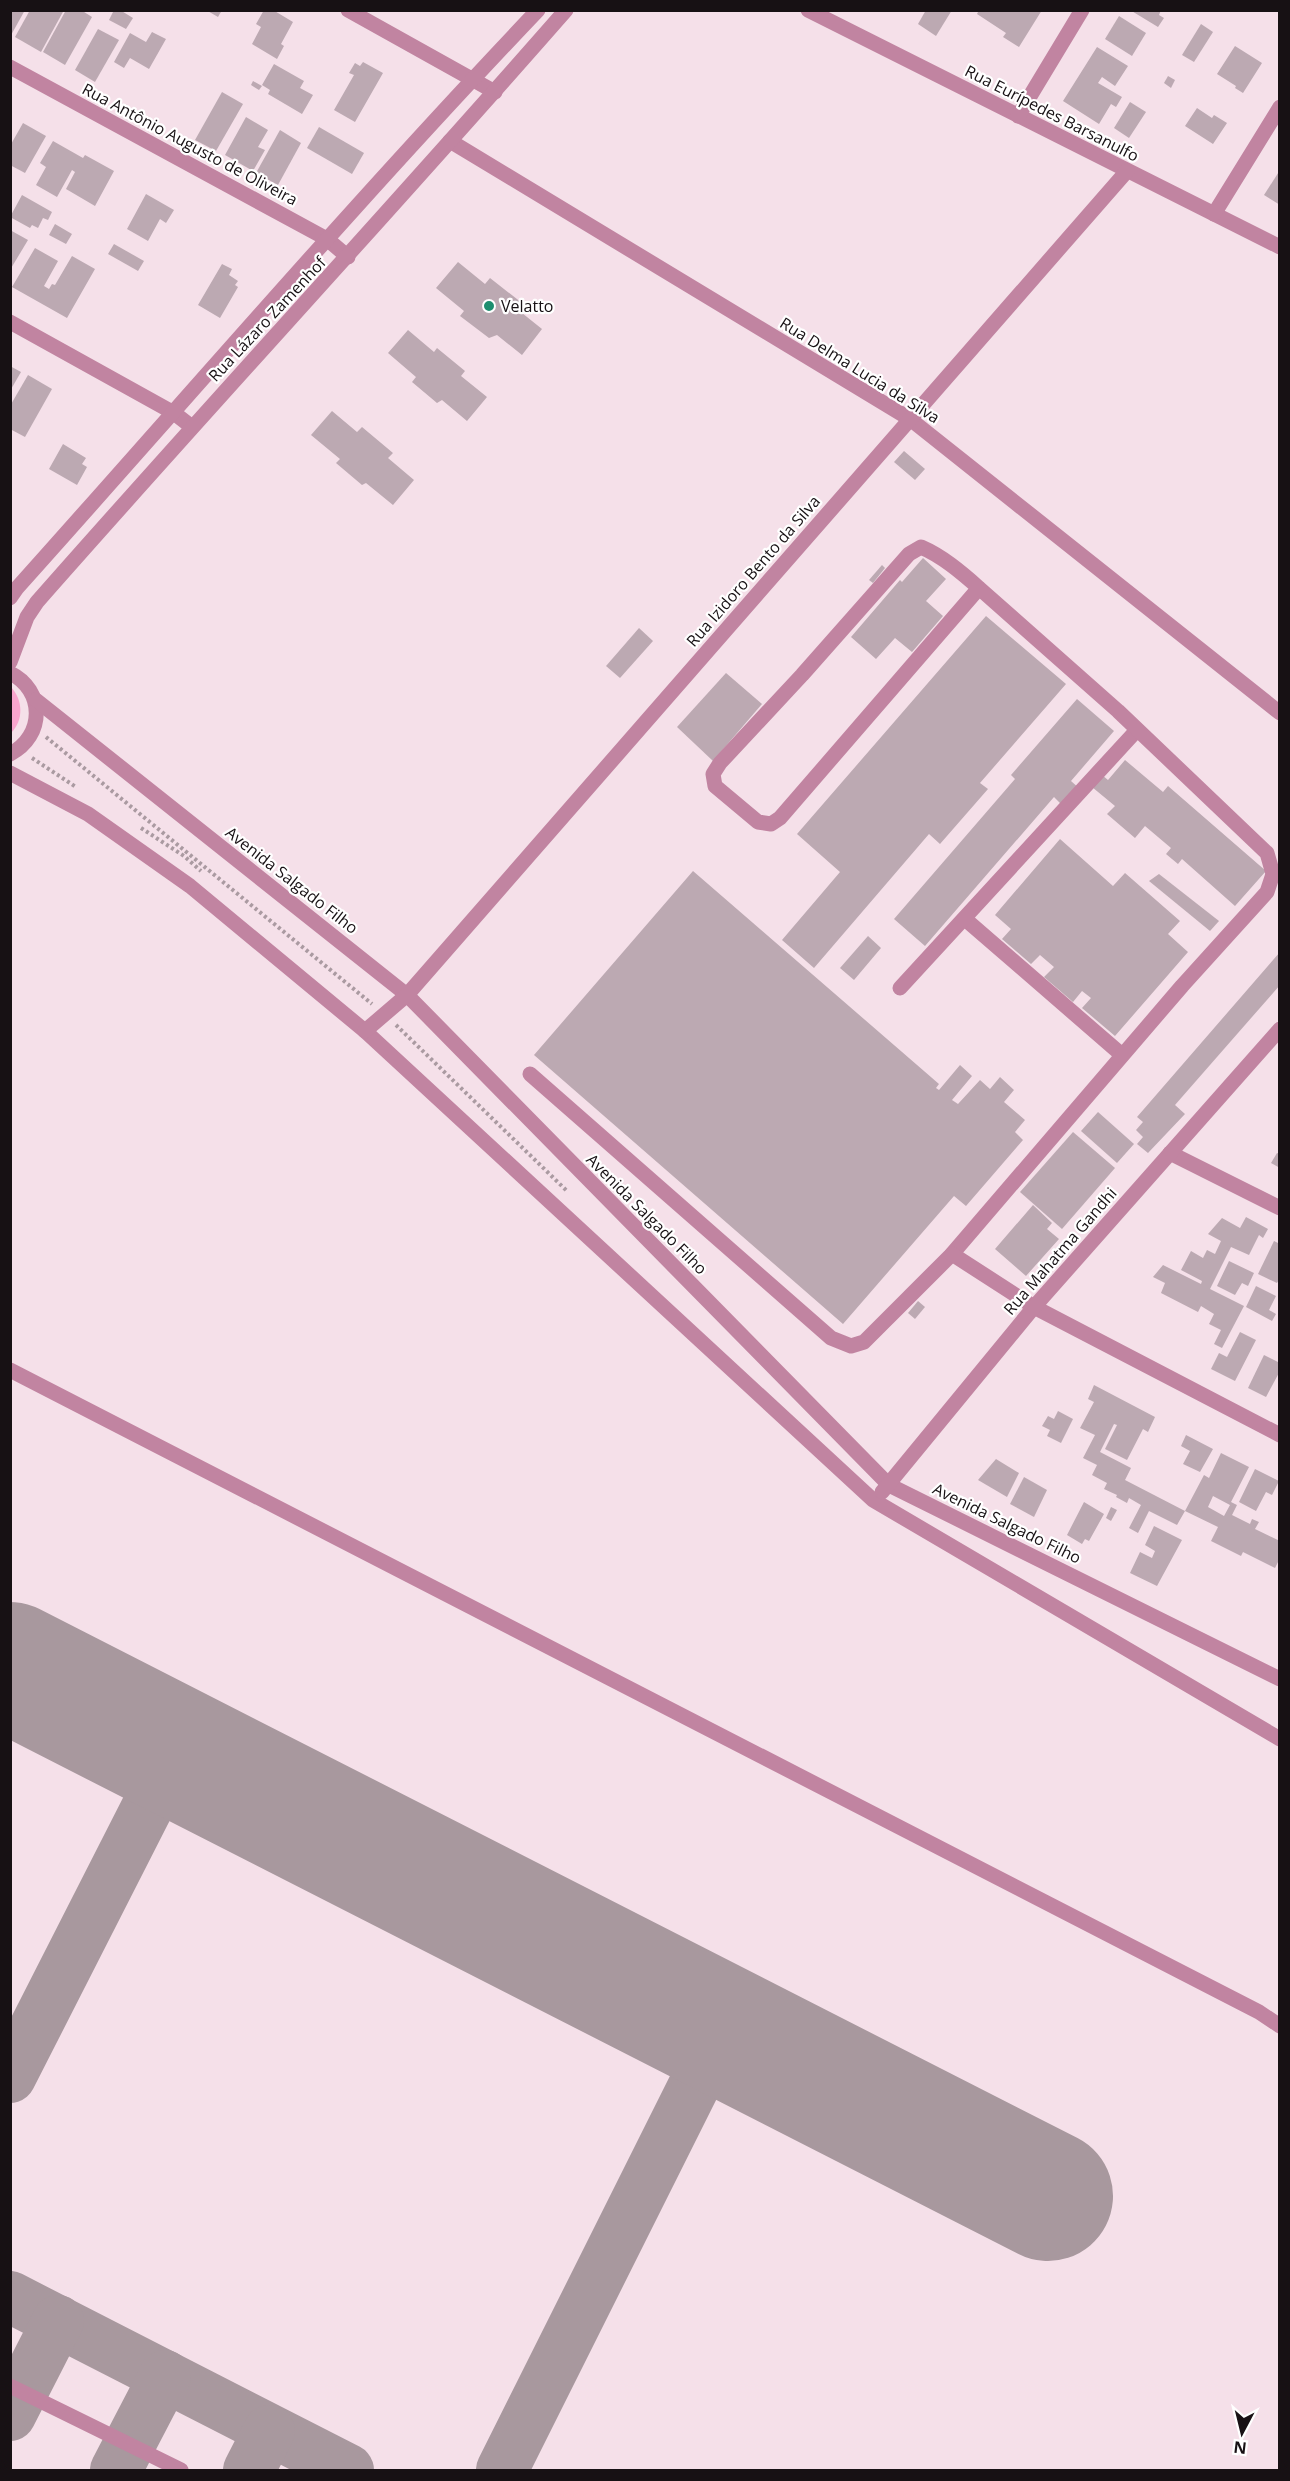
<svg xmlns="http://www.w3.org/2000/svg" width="1290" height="2481" font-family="'Open Sans',sans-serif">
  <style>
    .green { fill: #f8a5cd }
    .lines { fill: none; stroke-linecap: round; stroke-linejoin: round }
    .taxiway { stroke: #a8989e; stroke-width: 52 }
    .runway { stroke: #a8989e; stroke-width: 130 }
    .building { fill: #bca9b2; fill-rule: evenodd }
    .path { stroke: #aa9aa1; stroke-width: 4; stroke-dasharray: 3 3; stroke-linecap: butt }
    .minor { stroke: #c184a1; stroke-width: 15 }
    .poi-dot { fill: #1d8e6f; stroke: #fff; stroke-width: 2 }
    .labels { text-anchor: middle; stroke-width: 4.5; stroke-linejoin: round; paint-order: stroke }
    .street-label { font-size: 16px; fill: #171114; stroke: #fff }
    .poi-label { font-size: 16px; fill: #171114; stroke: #fff; text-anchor: start }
  </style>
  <rect width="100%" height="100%" fill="#f5e0e9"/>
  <path class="green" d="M11,687C23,700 24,720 11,733Z"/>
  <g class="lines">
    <g class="taxiway">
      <polyline points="10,2077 176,1751"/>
      <polyline points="10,2297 348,2470"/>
      <polyline points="10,2415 58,2321"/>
      <polyline points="116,2470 165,2376"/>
      <polyline points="249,2470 269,2431"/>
      <polyline points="502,2470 722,2030"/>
    </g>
    <polyline class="runway" points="10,1667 1048,2196"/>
  </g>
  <g class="building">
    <polygon points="10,10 25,10 10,37"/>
    <polygon points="30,10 64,10 41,52 15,37"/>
    <polygon points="66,10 81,10 92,17 65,65 43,52"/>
    <polygon points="114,10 120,10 133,18 126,29 109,20"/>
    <polygon points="206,10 222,10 218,17"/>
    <polygon points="264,10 273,10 293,22 281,44 284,46 277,59 252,44 261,27 256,24"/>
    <polygon points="926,10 952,10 936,36 918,24"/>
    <polygon points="979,10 1042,10 1019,47 1003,37 1006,33 977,14"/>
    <polygon points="1130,10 1161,10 1159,15 1164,18 1158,27"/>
    <polygon points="1119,16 1146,33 1132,56 1105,39"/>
    <polygon points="1201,24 1213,32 1194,62 1182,55"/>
    <polygon points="98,29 119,40 95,82 75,70"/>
    <polygon points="152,32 166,39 149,69 130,58 124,68 114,62 130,33 146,42"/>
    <polygon points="1235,46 1262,63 1243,93 1235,88 1236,86 1217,74"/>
    <polygon points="1097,47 1128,66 1115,86 1102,77 1098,83 1122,97 1116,107 1111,104 1099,124 1063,101"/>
    <polygon points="363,62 383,73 355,122 334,110 354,75 349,73 355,63 360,66"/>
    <polygon points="274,64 304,81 300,88 313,95 302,114 268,94 270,90 262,85"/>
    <polygon points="1168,76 1175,80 1171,88 1164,83"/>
    <polygon points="253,81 262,86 259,90 251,85"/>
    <polygon points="222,92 243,104 216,151 195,140"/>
    <polygon points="1130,102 1146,112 1129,138 1114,128"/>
    <polygon points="1197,108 1212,118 1214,115 1227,123 1213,144 1185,126"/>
    <polygon points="246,117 268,130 258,147 265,150 253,171 225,155"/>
    <polygon points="23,123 46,136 25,173 10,165 10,146"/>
    <polygon points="319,127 364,153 352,174 307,148"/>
    <polygon points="280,130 301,143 278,185 256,173"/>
    <polygon points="53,141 83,158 85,155 114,171 95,206 66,189 75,172 72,170 57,197 36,185 46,167 40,163"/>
    <polygon points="1280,170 1280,205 1264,195"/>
    <polygon points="146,194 174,210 166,223 160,219 148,241 127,229"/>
    <polygon points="22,195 52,212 48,220 43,218 38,228 32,225 30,228 10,217"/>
    <polygon points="55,224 72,234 66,244 49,235"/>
    <polygon points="10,230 28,240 10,270"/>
    <polygon points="114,244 144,261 138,271 108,254"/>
    <polygon points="35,248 58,261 44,286 49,289 52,284 55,285 72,256 95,269 67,318 12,287"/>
    <polygon points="458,262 485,284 490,278 522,303 517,309 542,329 522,355 497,335 489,338 460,316 464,311 436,288"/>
    <polygon points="222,264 232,269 229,275 238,281 235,285 238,287 220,318 198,305"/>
    <polygon points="408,330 434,352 437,348 465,371 461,376 487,397 467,421 442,400 437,403 412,382 416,377 388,353"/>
    <polygon points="10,366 21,372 10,391"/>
    <polygon points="28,375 52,389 25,437 10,429 10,406"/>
    <polygon points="332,411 357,432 362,427 393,453 388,458 414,480 393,505 366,483 362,485 336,463 340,459 311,435"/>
    <polygon points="63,444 86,458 82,464 87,467 77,485 49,469"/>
    <polygon points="904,451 925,469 915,480 894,462"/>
    <polygon points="923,558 946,579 926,601 943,616 912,652 895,638 876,659 851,637 900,580 902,582"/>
    <polygon points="882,565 885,568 873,583 869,580"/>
    <polygon points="986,616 1066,684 980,783 988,789 940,844 929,834 814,968 782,940 840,872 797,834"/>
    <polygon points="639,628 653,641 620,678 606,666"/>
    <polygon points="726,673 762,704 713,761 677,727"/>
    <polygon points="1077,699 1114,731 1071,781 1080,789 1064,807 1054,797 925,946 894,919 1015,779 1011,775"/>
    <polygon points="1125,760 1163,792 1168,786 1266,871 1235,906 1182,859 1178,864 1166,854 1171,848 1145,826 1135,838 1107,814 1115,806 1092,787 1102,775 1108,780"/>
    <polygon points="1060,839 1113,886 1125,873 1180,921 1168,934 1188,952 1115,1036 1082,1008 1091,998 1082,991 1073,1002 1044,977 1054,967 1040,955 1031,964 1002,939 1011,929 995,915"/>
    <polygon points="693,871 939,1084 936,1088 939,1090 960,1065 972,1076 952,1100 958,1104 980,1080 990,1089 1000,1077 1014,1090 1004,1102 1025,1120 1015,1132 1023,1140 966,1206 954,1196 843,1324 534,1055"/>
    <polygon points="1159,874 1219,921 1210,931 1149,881"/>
    <polygon points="868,936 881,948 854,980 840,968"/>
    <polygon points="1280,952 1280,985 1175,1105 1185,1114 1148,1153 1137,1144 1143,1137 1136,1130 1143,1122 1137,1117"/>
    <polygon points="1098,1112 1134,1144 1117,1163 1081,1131"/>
    <polygon points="1073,1132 1115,1168 1062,1229 1020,1192"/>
    <polygon points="1277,1153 1280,1154 1280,1168 1271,1163"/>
    <polygon points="1033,1205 1052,1223 1047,1229 1059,1239 1026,1276 995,1249"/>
    <polygon points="1246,1217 1268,1229 1263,1238 1259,1235 1249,1255 1231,1247 1210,1289 1244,1306 1222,1348 1214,1344 1221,1330 1209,1324 1214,1314 1201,1306 1198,1312 1161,1293 1165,1283 1153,1277 1163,1265 1201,1284 1202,1281 1181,1270 1191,1251 1203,1258 1207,1250 1215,1254 1221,1241 1208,1234 1222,1218 1240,1228"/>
    <polygon points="1274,1241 1280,1244 1280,1278 1277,1283 1258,1274"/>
    <polygon points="1229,1261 1254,1273 1248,1286 1242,1283 1235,1295 1217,1286"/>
    <polygon points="1256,1286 1276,1296 1269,1310 1276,1314 1272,1321 1246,1307"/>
    <polygon points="918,1301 925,1307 915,1319 908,1313"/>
    <polygon points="1240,1332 1256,1340 1235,1381 1211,1369 1219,1353 1227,1357"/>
    <polygon points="1264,1355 1280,1363 1280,1371 1266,1397 1248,1388"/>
    <polygon points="1094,1385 1155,1417 1148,1432 1143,1429 1127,1460 1105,1449 1117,1425 1114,1424 1100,1452 1131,1468 1125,1480 1185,1511 1177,1525 1149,1511 1138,1533 1129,1528 1141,1505 1129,1498 1127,1503 1116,1497 1117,1495 1104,1489 1107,1483 1092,1475 1097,1465 1083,1458 1095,1435 1080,1428 1094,1402 1088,1399"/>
    <polygon points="1058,1411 1073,1419 1061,1443 1047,1436 1050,1430 1042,1426 1048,1416 1054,1419"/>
    <polygon points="1186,1435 1213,1449 1200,1472 1183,1464 1190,1451 1181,1446"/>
    <path d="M1221,1453L1249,1467L1231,1502L1237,1505L1232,1515L1250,1524L1252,1519L1259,1522L1255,1529L1280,1541V1558L1275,1568L1243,1552L1241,1556L1211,1541L1218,1527L1185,1511L1204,1475L1209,1478ZM1213,1496L1230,1505L1224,1516L1208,1507Z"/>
    <polygon points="996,1459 1019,1473 1007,1497 978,1480"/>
    <polygon points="1255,1469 1279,1481 1272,1495 1266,1492 1256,1511 1239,1502"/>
    <polygon points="1024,1477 1047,1490 1034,1517 1010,1504"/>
    <polygon points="1084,1502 1104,1514 1089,1541 1085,1539 1082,1544 1067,1535"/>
    <polygon points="1111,1507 1117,1510 1111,1521 1106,1518"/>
    <polygon points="1154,1526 1182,1540 1157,1586 1130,1573 1140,1552 1152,1558 1155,1551 1145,1545"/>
  </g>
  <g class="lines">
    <g class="path">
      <polyline points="46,737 372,1004"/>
      <polyline points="32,758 76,787"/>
      <polyline points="141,828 184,856 201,871"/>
      <polyline points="396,1025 567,1191"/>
    </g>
    <g class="minor">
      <polyline points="348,10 495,92"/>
      <polyline points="808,10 1280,247"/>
      <polyline points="10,67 327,239 348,257"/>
      <polyline points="1018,116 1082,10"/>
      <polyline points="450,141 910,419 1280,713"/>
      <polyline points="1214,214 1280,107"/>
      <polyline points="10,322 174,413 192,427"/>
      <path d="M10,598L17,588C190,395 359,198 538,10"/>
      <path d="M10,662L27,617L37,602C212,403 392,209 566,10"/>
      <path d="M10,673C45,690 45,736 10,754"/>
      <polyline points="36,700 407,995 889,1485 1280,1679"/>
      <polyline points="10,773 88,814 190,886 365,1031 873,1500 1280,1739"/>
      <polyline points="965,919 1122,1055"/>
      <polyline points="900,988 1137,730"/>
      <polyline points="365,1031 407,995 1127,171"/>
      <path d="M530,1074L831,1338L851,1346L864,1342L952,1254L1182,986L1267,892L1273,874L1267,853L1118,711L979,588C961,572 942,556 921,547L909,554L802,675L720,763L713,774L715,786L758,822L771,824L780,818L979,588"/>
      <polyline points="1170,1153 1280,1208"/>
      <polyline points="952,1254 1034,1307 1280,1435"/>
      <polyline points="10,1370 1259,2012 1280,2026"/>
      <polyline points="882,1492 1034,1307 1280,1029"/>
      <polyline points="10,2386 181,2470"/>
    </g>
  </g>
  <circle class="poi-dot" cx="489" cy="306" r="6"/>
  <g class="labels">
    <g class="street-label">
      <text transform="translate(1052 113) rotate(27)" y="6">Rua Eurípedes Barsanulfo</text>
      <text transform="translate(190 144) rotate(28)" y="6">Rua Antônio Augusto de Oliveira</text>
      <text transform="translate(267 319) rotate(-47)" y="6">Rua Lázaro Zamenhof</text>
      <text transform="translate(860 370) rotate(32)" y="6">Rua Delma Lucia da Silva</text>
      <text transform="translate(753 571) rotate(-49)" y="6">Rua Izidoro Bento da Silva</text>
      <text transform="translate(292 880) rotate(38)" y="6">Avenida Salgado Filho</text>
      <text transform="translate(647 1214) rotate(45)" y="6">Avenida Salgado Filho</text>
      <text transform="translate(1060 1251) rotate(-49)" y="6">Rua Mahatma Gandhi</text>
      <text transform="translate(1007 1523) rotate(26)" y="6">Avenida Salgado Filho</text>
    </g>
    <g class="poi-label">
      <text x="501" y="312">Velatto</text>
    </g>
  </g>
  <rect width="1290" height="2481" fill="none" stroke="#171114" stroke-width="24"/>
  <g transform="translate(1242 2433) rotate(187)" stroke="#ffffff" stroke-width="4.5" paint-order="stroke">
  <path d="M0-4.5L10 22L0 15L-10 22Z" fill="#171114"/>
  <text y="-9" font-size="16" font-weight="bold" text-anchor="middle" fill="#171114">N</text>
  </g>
</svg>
